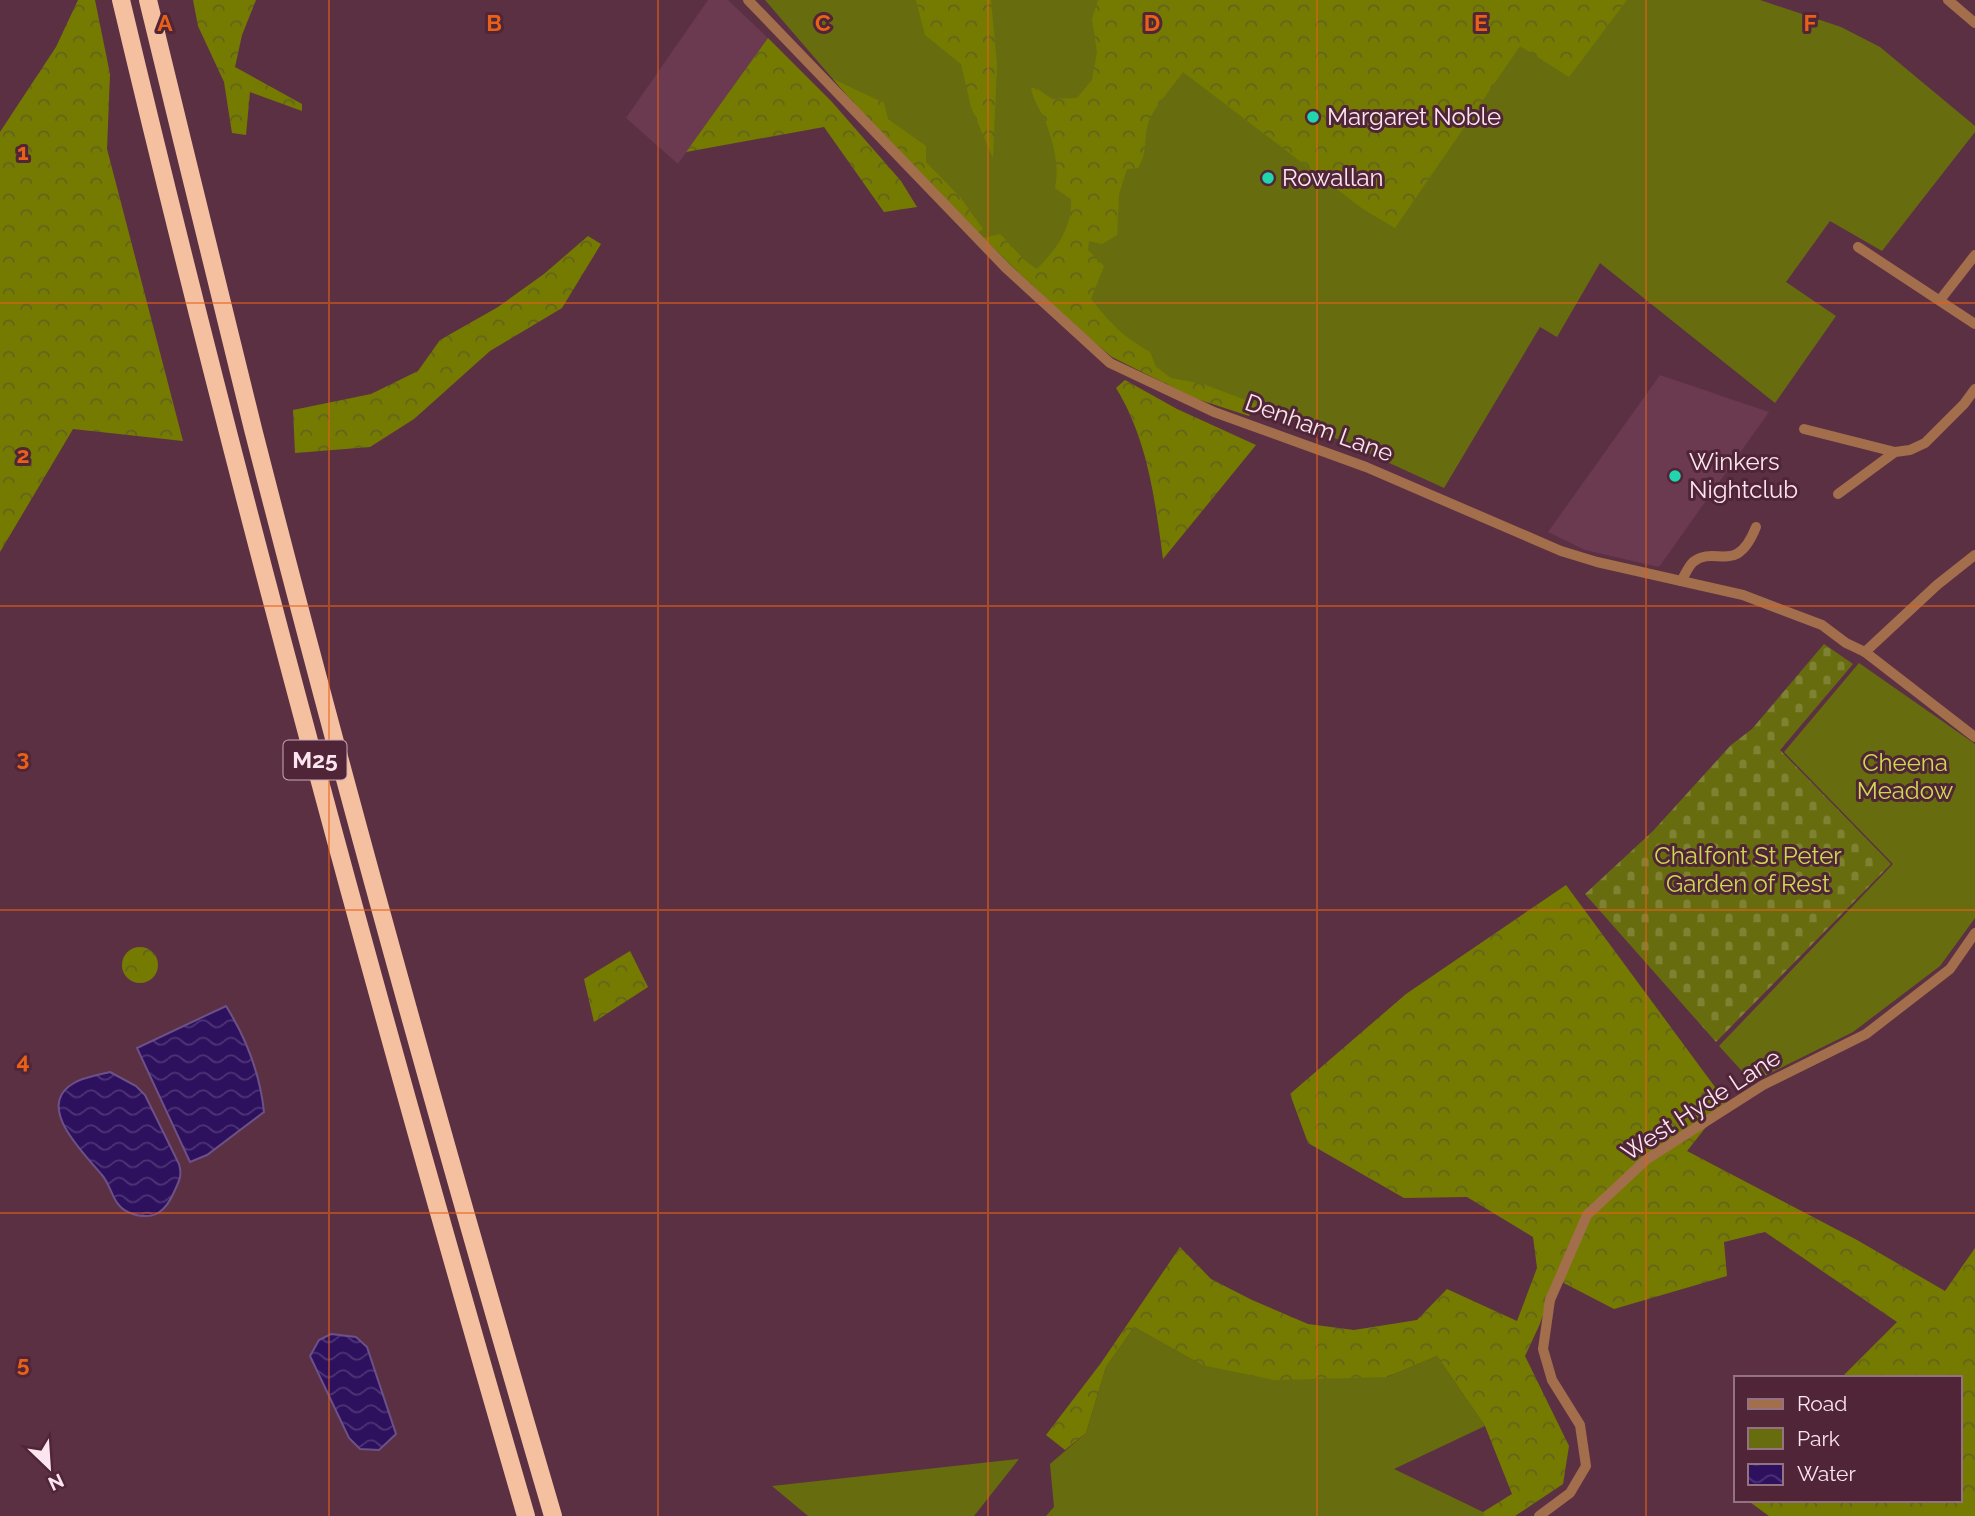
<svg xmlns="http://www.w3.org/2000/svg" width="1975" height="1516" font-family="Raleway,sans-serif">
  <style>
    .built { fill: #6b3950 }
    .green { fill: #676d0f }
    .forest { fill: url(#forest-crowns) }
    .cemetery { fill: url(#cemetery-stones) }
    .water { fill: url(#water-waves); stroke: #6c5189; stroke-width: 2 }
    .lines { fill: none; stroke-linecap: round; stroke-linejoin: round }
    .street { stroke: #a36e4b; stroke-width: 10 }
    .highway { stroke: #f4c09f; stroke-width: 18 }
    .grid { fill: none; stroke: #e96017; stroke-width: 2; stroke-opacity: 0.55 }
    .poi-dot { fill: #21d5af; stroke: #502538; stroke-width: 2.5 }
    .labels { text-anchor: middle; stroke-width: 6; stroke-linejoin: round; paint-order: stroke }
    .shield { fill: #502538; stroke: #c8abb7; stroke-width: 2 }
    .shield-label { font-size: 23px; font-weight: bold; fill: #fce5ee }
    .poi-label { font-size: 24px; fill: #fce5ee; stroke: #502538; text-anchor: start }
    .street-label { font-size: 24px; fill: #fce5ee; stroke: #502538 }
    .park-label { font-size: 24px; fill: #cdd852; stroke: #502538 }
    .grid-label { font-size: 23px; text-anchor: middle; font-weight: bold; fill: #e96017; stroke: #502538; stroke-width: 6; stroke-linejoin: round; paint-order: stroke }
  </style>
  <defs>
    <pattern id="forest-crowns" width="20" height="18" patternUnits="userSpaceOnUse" patternTransform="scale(1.75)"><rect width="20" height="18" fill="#757b00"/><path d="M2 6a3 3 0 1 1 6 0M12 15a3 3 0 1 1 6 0" fill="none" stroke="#636320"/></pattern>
    <pattern id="cemetery-stones" width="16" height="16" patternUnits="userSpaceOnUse" patternTransform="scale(1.75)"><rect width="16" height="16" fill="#676d0f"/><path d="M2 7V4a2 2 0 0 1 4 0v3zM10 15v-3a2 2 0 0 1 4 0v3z" fill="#7e8232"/></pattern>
    <pattern id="water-waves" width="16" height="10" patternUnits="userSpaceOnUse" patternTransform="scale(1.75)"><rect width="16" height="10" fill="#2e115e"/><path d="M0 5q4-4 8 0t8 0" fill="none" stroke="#4d3475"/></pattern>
  </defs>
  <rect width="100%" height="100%" fill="#5c3043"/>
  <g class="built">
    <polygon points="708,0 728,0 768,38 678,164 626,118"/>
    <polygon points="1660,375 1769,412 1659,567 1585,550 1548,532"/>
  </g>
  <g class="green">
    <polygon points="765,0 1760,0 1841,27 1880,47 1975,126 1975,132 1882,251 1830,221 1786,282 1836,316 1775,403 1600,263 1557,337 1540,327 1444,488 1291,418 1168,380 1113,355 1065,273 1021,286 906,164"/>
    <polygon points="1859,663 1975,744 1975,918 1940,966 1853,1032 1752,1082 1719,1046 1893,864 1784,752"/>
    <polygon points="1134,1327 1202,1365 1387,1377 1437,1356 1485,1426 1394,1469 1483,1512 1484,1516 1046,1516 1054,1507 1050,1464 1086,1433 1106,1367"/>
    <polygon points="1019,1459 974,1516 808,1516 772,1486"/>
  </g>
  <g class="forest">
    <polygon points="78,0 95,0 110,74 107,149 183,441 73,429 0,552 0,132 56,47"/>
    <polygon points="193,0 256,0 242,35 235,67 302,104 302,111 250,92 246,135 232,133 224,82 198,26"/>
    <polygon points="916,0 991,0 997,65 993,158 971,107 961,64 925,35"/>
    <path d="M1098,0H1627L1569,77L1520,46L1395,228L1363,209L1183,72C1175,83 1150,113 1148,124C1143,141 1148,152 1138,168L1127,169L1119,194L1117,235L1102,244L1089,241L1088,250L1104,266L1091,299C1110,323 1123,337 1150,352L1156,367L1171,378L1203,384L1256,404L1249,416L1194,398L1112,357L1071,323L984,238L1000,234C1012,245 1023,262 1037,269C1056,250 1073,227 1071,199L1055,188C1060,166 1053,141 1045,120C1040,109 1033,100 1031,88H1036L1052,99L1077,98L1092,80L1097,52L1092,19Z"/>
    <polygon points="768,38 832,102 901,181 917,207 884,212 824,127 686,152"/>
    <polygon points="833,79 884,103 888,119 926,146 926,162 960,197 983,229 975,234 890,145"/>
    <polygon points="588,236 601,244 562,308 490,351 414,419 370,447 295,453 293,410 371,394 418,371 440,340 498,307 544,274"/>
    <path d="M1125,380L1177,409L1256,445L1163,559C1155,500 1148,440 1116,388Z"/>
    <polygon points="1566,885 1726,1102 1687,1151 1857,1240 1945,1291 1975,1248 1975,1516 1769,1516 1747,1500 1959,1500 1959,1378 1841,1378 1897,1322 1765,1232 1724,1242 1727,1276 1614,1309 1556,1279 1539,1326 1525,1356 1569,1446 1563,1484 1515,1516 1484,1516 1483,1512 1512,1494 1485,1426 1437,1356 1387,1377 1274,1380 1202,1365 1134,1327 1106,1367 1086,1433 1065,1450 1046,1435 1101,1363 1180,1247 1211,1279 1252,1300 1308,1324 1354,1330 1417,1320 1447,1289 1517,1321 1537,1268 1533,1237 1467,1197 1404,1198 1308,1143 1290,1094 1406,994"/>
    <circle cx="140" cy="965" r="18"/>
    <polygon points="630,951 648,987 594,1022 584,979"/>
  </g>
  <polygon class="cemetery" points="1824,644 1853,664 1780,750 1891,864 1716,1042 1585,894 1653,831 1731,745 1752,729"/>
  <g class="water">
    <path d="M226,1006C246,1038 260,1073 264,1112L207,1155L190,1162L137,1048Z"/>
    <path d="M110,1072L136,1086L145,1095L179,1164C182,1175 180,1179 175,1190C166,1211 155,1222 130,1213C112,1206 113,1188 102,1175C85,1154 33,1106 74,1083C84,1077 99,1075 110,1072Z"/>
    <polygon points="331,1334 356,1337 367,1347 396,1434 379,1450 360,1449 349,1438 310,1356 319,1340"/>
  </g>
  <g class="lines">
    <g class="street">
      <polyline points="748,0 1006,268 1110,363 1214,412 1366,467 1561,551 1597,562 1743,595 1822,625 1846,643 1865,652 1975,737"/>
      <polyline points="1948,0 1975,23"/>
      <polyline points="1858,247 1975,324"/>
      <polyline points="1940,300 1975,255"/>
      <polyline points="1804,429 1895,452"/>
      <polyline points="1838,494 1895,452 1910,450 1925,443 1964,404 1975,389"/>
      <path d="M1681,581C1685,575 1688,567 1693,562C1716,544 1736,577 1756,527"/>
      <polyline points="1865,652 1937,585 1975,555"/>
      <polyline points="1539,1516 1570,1493 1586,1466 1580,1425 1552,1380 1543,1349 1550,1300 1587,1215 1647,1159 1763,1085 1866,1034 1950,969 1975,933"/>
    </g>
    <g class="highway">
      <path d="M121,0C242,509 380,1014 526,1516"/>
      <path d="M148,0C183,143 217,286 253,429C346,793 447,1155 553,1516"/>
    </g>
  </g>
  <path class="grid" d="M329,0V1516M658,0V1516M988,0V1516M1317,0V1516M1646,0V1516M0,303H1975M0,606H1975M0,910H1975M0,1213H1975"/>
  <g class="poi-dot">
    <circle cx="1313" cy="117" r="7"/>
    <circle cx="1268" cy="178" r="7"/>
    <circle cx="1675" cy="476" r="7"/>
  </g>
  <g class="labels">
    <rect class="shield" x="283.5" y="740.5" width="63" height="39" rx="5"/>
    <g class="shield-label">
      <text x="315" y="768">M25</text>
    </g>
    <g class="poi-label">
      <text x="1327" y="125">Margaret Noble</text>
      <text x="1282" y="186">Rowallan</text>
      <text x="1689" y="470">Winkers<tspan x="1689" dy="28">Nightclub</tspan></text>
    </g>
    <g class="street-label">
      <text transform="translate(1319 428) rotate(20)" y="8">Denham Lane</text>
      <text transform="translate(1701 1105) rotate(-33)" y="8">West Hyde Lane</text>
    </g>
    <g class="park-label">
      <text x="1905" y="771">Cheena<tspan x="1905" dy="28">Meadow</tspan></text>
      <text x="1748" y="864">Chalfont St Peter<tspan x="1748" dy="28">Garden of Rest</tspan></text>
    </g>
  </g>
  <g class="grid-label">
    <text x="165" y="31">A</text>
    <text x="494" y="31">B</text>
    <text x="823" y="31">C</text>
    <text x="1152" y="31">D</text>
    <text x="1481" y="31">E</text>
    <text x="1810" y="31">F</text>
    <text x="23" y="160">1</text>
    <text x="23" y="463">2</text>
    <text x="23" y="766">3</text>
    <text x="23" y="1069">4</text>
    <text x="23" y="1372">5</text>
  </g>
  <rect x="1734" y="1376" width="228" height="126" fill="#502538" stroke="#957281" stroke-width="2"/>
  <rect x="1748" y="1399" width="35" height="10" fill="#a36e4b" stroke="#957281" stroke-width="2"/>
  <text x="1797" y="1411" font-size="21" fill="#fce5ee">Road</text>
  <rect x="1748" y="1428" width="35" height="21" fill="#676d0f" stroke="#957281" stroke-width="2"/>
  <text x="1797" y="1446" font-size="21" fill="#fce5ee">Park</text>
  <rect x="1748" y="1464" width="35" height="21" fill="url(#water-waves)" stroke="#957281" stroke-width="2"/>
  <text x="1797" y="1481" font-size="21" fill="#fce5ee">Water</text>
  <g transform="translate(49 1467) rotate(155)" stroke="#502538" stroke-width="5" paint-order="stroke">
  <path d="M0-5L12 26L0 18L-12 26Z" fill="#fce5ee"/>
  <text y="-10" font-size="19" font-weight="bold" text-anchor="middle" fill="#fce5ee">N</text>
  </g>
</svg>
